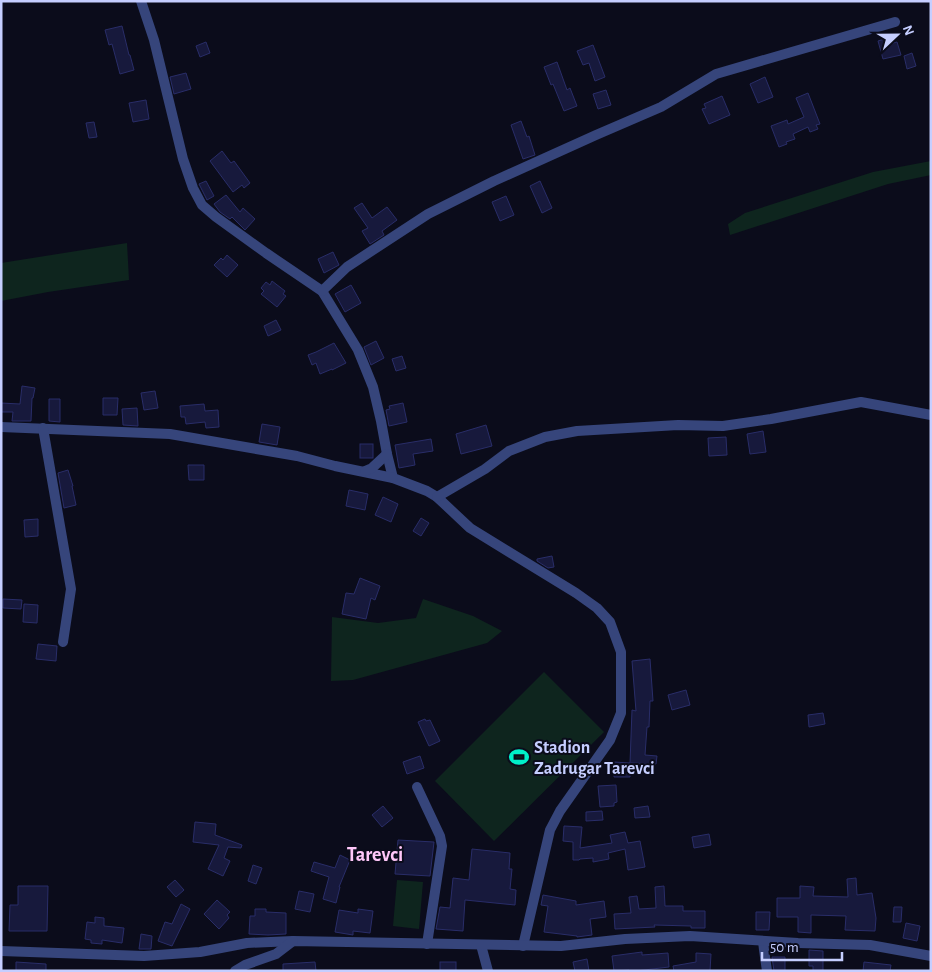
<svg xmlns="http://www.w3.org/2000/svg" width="932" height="972" font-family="'Alegreya Sans',sans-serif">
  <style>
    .green { fill: #0e251e }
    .building { fill: #17193c; stroke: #292d68 }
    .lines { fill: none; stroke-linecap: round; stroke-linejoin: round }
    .minor { stroke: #36457b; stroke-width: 10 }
    .labels { text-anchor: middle; stroke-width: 4; stroke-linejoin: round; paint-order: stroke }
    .poi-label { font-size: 18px; font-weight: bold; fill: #c5ceff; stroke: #0b0c1b; text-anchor: start }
    .quarter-label { font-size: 20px; font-weight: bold; fill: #ffc7f9; stroke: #0b0c1b }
  </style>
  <rect width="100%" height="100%" fill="#0b0c1b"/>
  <g class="green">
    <polygon points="931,161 931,175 888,184 730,235 728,224 745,213 873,172"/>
    <polygon points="127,243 129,280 48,292 1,301 1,263"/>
    <polygon points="423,599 473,616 502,631 487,643 353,680 331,681 332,617 378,623 416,618"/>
    <polygon points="544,672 604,732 494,841 435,781"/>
    <polygon points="397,880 423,882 419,929 393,926"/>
  </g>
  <g class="building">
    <polygon points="122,26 129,55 130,55 134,70 120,74 112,44 109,45 105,30"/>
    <polygon points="891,37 893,43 897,42 901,55 883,59 878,41"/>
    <polygon points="206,42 210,53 200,57 196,46"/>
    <polygon points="593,45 605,77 595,81 589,63 583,65 577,51"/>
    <polygon points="912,53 916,66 907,69 904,56"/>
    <polygon points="557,62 567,90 570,88 577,106 564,111 553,84 551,85 544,67"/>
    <polygon points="186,73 191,89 174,94 170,77"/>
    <polygon points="765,77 773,97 758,103 750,84"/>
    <polygon points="606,90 611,105 598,109 593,94"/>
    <polygon points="808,93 820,124 816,125 818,129 810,132 808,127 793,134 795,139 786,142 787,144 779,147 771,126 787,120 788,124 804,117 796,98"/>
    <polygon points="722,96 730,115 709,124 702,109 706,108 704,104"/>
    <polygon points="146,100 149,119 133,122 129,103"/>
    <polygon points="521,121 527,137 529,136 535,155 523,159 511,125"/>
    <polygon points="94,122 97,137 89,138 86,123"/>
    <polygon points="222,151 231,163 234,161 250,183 244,188 242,185 233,192 210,161"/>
    <polygon points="206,181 214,196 207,200 199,184"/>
    <polygon points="540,181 552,208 542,213 530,186"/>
    <polygon points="226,195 240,212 243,208 255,219 245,230 232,217 230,219 220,212 214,204"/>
    <polygon points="506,196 514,215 500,221 492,202"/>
    <polygon points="362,203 372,218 387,207 397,220 382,231 384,235 370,244 362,231 368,228 354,208"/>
    <polygon points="333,252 339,265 324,273 318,259"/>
    <polygon points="227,255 238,265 227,277 214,265 221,258 223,260"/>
    <polygon points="272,281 285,291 283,294 286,296 277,307 261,294 264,291 261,288 266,282 270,285"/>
    <polygon points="351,285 361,303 345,312 335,294"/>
    <polygon points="276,320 281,330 268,336 264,326"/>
    <polygon points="376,341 384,358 371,365 364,347"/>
    <polygon points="334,343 346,363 332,370 332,369 320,374 316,363 312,365 308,355 316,352"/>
    <polygon points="402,356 406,368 396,371 392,359"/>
    <polygon points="22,386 35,388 33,398 32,398 31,421 12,421 13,412 1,412 1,403 20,404"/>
    <polygon points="155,391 158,408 144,410 141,393"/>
    <polygon points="103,398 118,398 117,415 103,415"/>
    <polygon points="49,399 60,399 60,422 49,421"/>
    <polygon points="403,403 407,422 389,426 386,410 390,409 389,406"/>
    <polygon points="204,404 205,411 218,410 219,427 206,428 205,422 186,424 185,417 181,417 180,406"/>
    <polygon points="137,408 138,426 123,425 122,409"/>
    <polygon points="262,424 280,427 277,445 259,442"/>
    <polygon points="486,425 492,446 461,454 456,434"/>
    <polygon points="763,431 766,452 750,454 747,434"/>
    <polygon points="726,437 727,455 709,456 708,438"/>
    <polygon points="431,439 433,451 413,454 415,465 399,468 395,445"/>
    <rect x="360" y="444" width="13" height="14"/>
    <polygon points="188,465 204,465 204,480 189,480"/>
    <polygon points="68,470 73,486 72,486 76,505 64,508 58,473"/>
    <polygon points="349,490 368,494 365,510 346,506"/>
    <polygon points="383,497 398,504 391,522 375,515"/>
    <polygon points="421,518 429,523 421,536 413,531"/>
    <polygon points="38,519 38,536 25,537 24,520"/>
    <polygon points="552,556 554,567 548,568 537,561 537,559"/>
    <polygon points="360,578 380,586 375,600 371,598 366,619 342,614 346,593 354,594"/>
    <polygon points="3,599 22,600 21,609 3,608"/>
    <polygon points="24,604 38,605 37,623 23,622"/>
    <polygon points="38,644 57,646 56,661 36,659"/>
    <polygon points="650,659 653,701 650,701 649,727 647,727 645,755 657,756 656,764 631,763 630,777 614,777 614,762 630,763 632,710 636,711 632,661"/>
    <polygon points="686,690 690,705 672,710 668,695"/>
    <polygon points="823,713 825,724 809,727 808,715"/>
    <polygon points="425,719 426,721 430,720 440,741 429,746 418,722"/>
    <polygon points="420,756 424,768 407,774 403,762"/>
    <polygon points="616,785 617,802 614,803 614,806 600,807 598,786"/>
    <polygon points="383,806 393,818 382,827 372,815"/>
    <polygon points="648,806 650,817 635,818 634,808"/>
    <polygon points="602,811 603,820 586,821 586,812"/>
    <polygon points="195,822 216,824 215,835 242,845 241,848 228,847 224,858 230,861 223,876 208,869 219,845 193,842"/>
    <polygon points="564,826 582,827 580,848 612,843 610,835 625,832 628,843 640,841 645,867 628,870 625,849 608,853 609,859 593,862 593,858 580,859 579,860 573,860 573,842 563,841"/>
    <polygon points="709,834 711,845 694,848 692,837"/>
    <polygon points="398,840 434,842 430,876 395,874"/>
    <polygon points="472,849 510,853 509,869 512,869 510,889 516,890 515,905 465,900 463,931 436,929 440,907 450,908 453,878 469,880"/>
    <polygon points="340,855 350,860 339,887 340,887 336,903 323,899 329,877 311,871 314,862 335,868"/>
    <polygon points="253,865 262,868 256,884 248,881"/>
    <polygon points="856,878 857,895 872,893 876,918 875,931 845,930 846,916 811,915 811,933 798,932 798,917 777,917 777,898 800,898 800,886 814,887 813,896 848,897 847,879"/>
    <polygon points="175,880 184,890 176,897 167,887"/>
    <polygon points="18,886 48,886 47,931 9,931 10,905 18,905"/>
    <polygon points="664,886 665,906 683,906 683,911 705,911 705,928 691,928 691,926 654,925 655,927 615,929 614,914 631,913 629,897 637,896 639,909 656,908 655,887"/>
    <polygon points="299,891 314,894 310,912 295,909"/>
    <polygon points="543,895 576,901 576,905 604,901 606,917 590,919 592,935 577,937 577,936 544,932 548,906 541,905"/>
    <polygon points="217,900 230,912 227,915 229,918 219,929 204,914"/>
    <polygon points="181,904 190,909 172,946 158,941 165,922 172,924"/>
    <polygon points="894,907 902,907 901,922 893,922"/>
    <polygon points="255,909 266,909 266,912 286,913 286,934 268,935 249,934 250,916 255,916"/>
    <polygon points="358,909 373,911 370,933 353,931 353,935 335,932 339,910 358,913"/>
    <polygon points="756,912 770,912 769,930 756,930"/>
    <polygon points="95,917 104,918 104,926 124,928 122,943 102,940 102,944 91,943 91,940 85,939 87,922 95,923"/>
    <polygon points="906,923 920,926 917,941 903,938"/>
    <polygon points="141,934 152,936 151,949 139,949"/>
    <polygon points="809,950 823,951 823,971 813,971 813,966 809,966"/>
    <polygon points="642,952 642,955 668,953 669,967 636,971 629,971 629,970 614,971 612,956"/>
    <polygon points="696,953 711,954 710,971 674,971 673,966 696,962"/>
    <polygon points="772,957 785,957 785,971 774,971"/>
    <polygon points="587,959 589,971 575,971 573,962"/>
    <polygon points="16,962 46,964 46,971 16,971"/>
    <polygon points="315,962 316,971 283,971 283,964"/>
    <rect x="440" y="962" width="16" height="9"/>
    <polygon points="864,962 891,965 890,971 863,971"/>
  </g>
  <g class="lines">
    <g class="minor">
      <polyline points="141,1 154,40 183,159 193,188 202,205 216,217 266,253 322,291 358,350 373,387 381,421 387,454 393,478 427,491 437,497 470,528 576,593 597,608 610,622 621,652 621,713 610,740 560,811 550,830 523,946"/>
      <polyline points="322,291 347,267 428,214 494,181 596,135 661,107 716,74 895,22"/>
      <polyline points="1,427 170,434 297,456 335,466 393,478"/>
      <polyline points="43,428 71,589 63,642"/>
      <polyline points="365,471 372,468 387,454"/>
      <polyline points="437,497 485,469 509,451 545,437 577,431 678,425 723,426 771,419 861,402 931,415"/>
      <polyline points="417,787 440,836 442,846 427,944"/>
      <polyline points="763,941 764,950 767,971"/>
      <polyline points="481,945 488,971"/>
      <polyline points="1,951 144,956 200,952 247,943 293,941 561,946 625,939 690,936 798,943 870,945 931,956"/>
      <polyline points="235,971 245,965 276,954 293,941"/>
    </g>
  </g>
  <defs>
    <symbol id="stadium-bare" viewBox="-9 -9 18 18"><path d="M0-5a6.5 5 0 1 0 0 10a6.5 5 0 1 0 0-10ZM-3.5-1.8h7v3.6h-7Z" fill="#00f0c9" stroke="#0b0c1b" stroke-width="2.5" paint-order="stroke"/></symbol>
  </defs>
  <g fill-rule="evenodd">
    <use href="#stadium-bare" x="505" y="743" width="28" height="28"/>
  </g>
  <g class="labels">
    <g class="poi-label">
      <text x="534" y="753">Stadion<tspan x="534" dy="21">Zadrugar Tarevci</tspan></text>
    </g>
    <g class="quarter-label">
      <text x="375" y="861">Tarevci</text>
    </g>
  </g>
  <rect width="932" height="972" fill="none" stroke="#c5ceff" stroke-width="5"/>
  <g transform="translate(897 35) rotate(68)" stroke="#0b0c1b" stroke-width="4" paint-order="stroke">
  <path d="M0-4L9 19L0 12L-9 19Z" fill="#c5ceff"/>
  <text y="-8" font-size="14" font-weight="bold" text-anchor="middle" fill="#c5ceff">N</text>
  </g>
  <path d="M762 952v8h80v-8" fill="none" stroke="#c5ceff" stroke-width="2.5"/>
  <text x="770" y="952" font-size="15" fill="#c5ceff" stroke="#0b0c1b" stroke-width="4" paint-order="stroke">50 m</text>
</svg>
